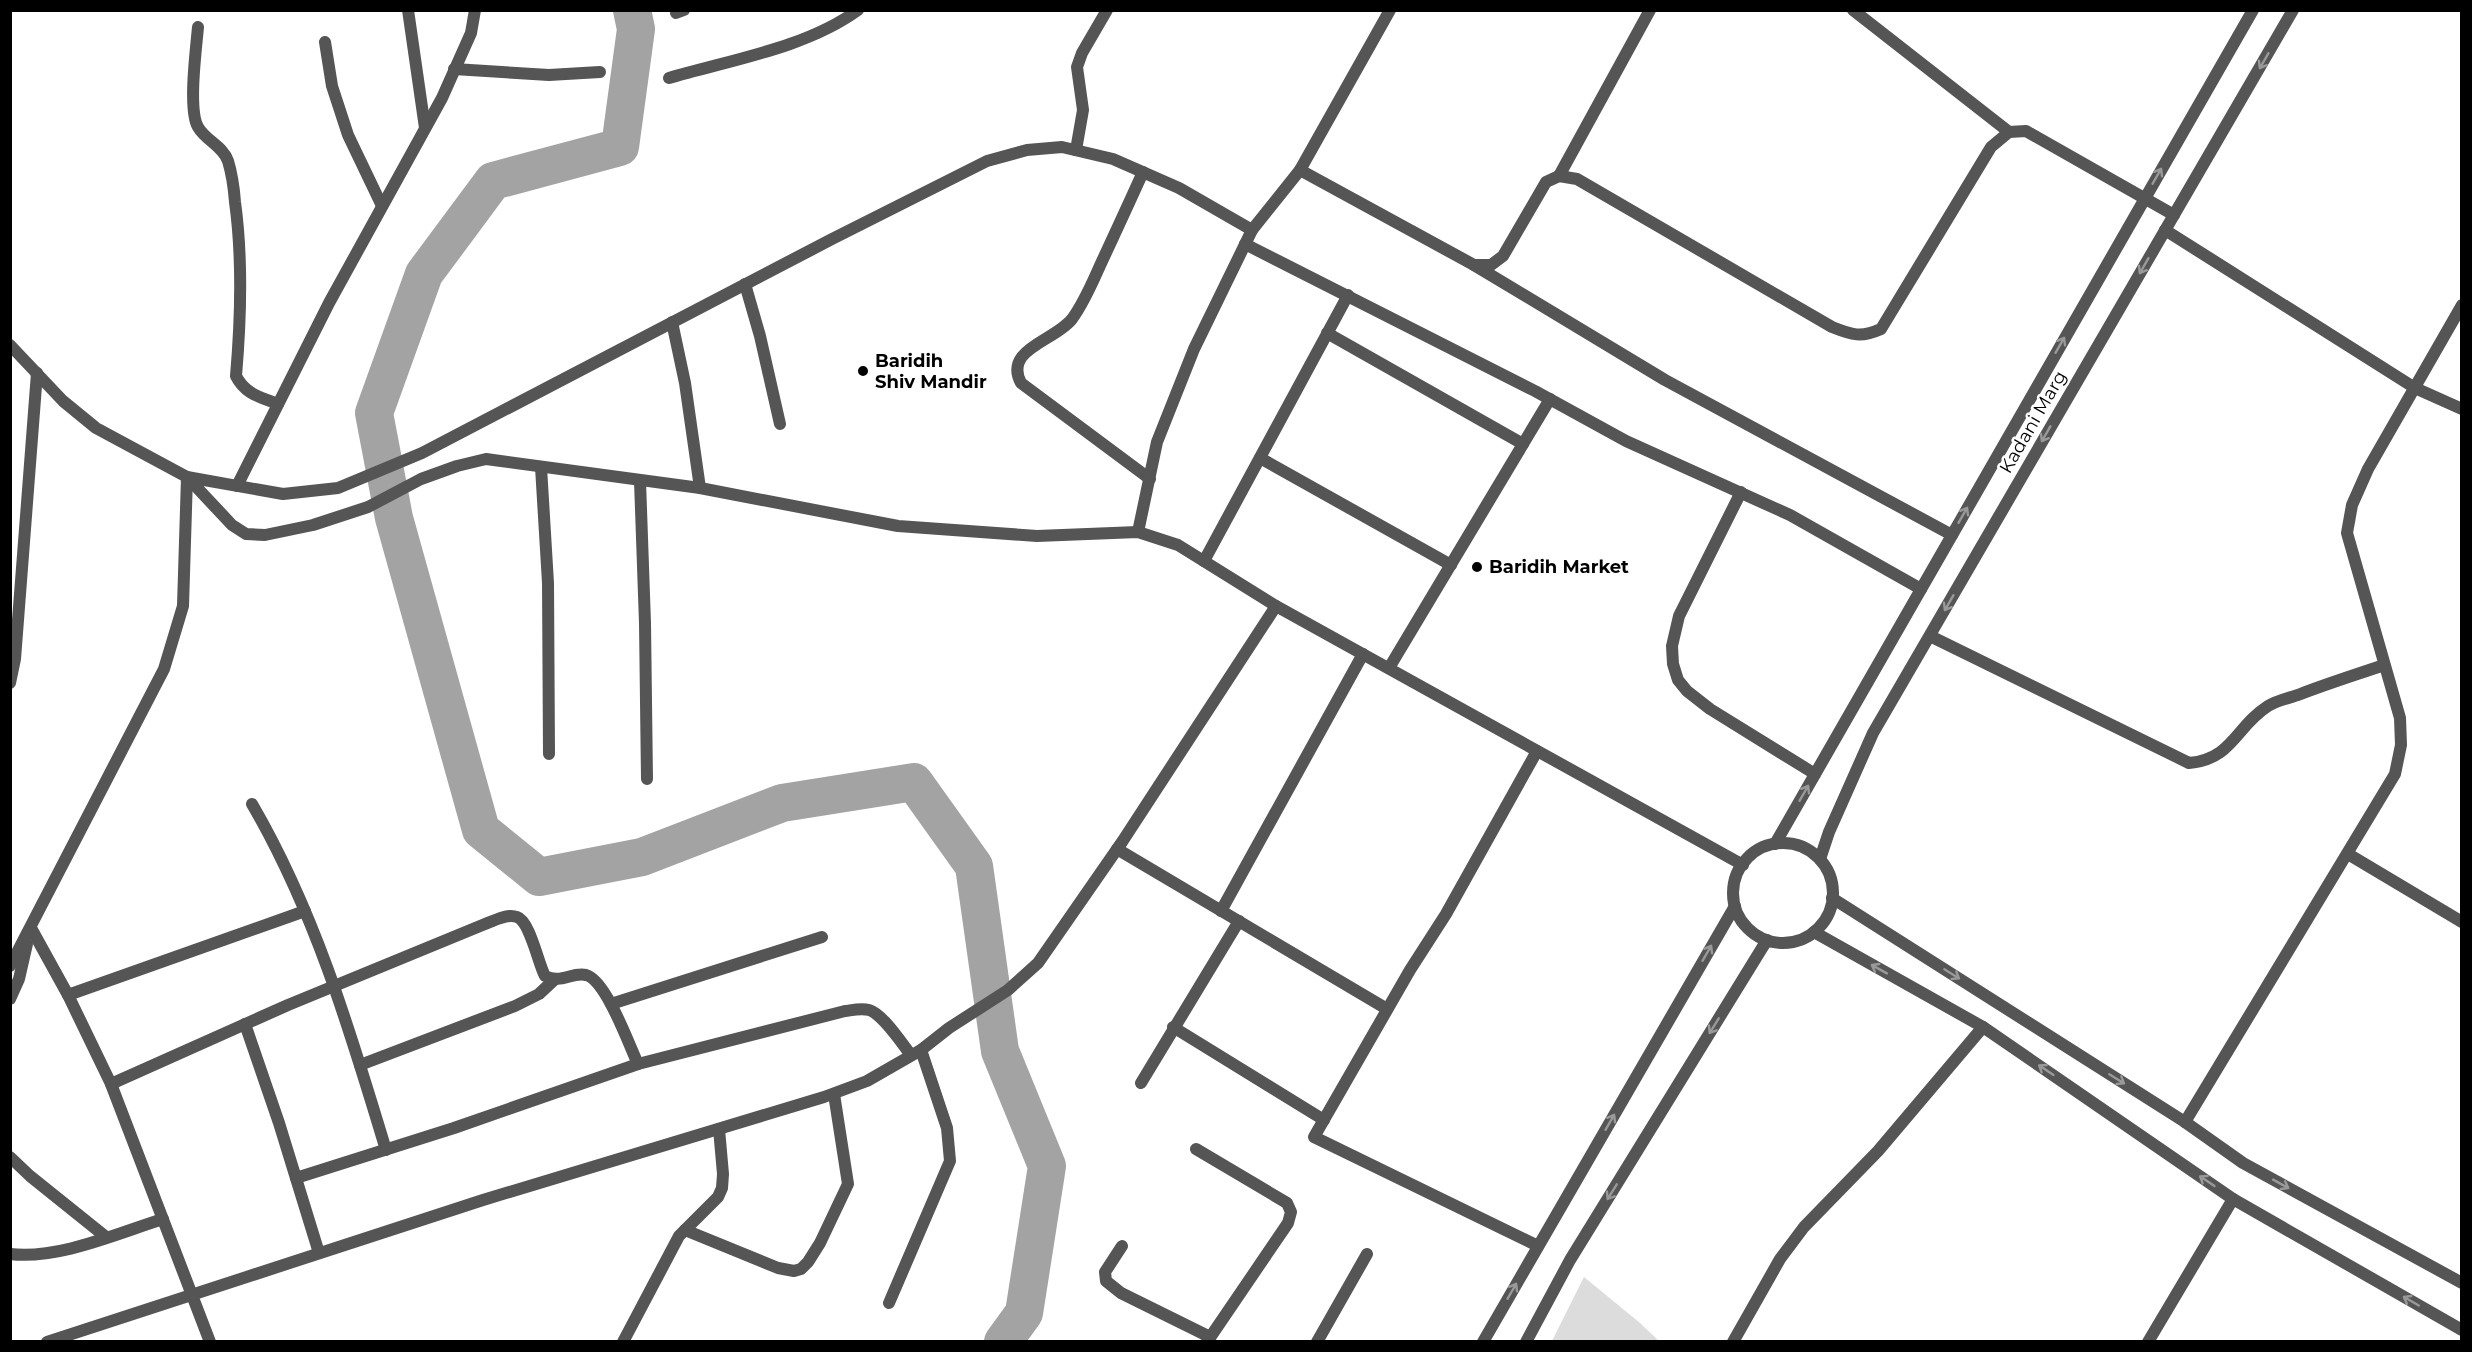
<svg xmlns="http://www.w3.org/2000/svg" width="2472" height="1352" font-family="Montserrat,sans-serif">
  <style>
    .green { fill: #dcdcdc }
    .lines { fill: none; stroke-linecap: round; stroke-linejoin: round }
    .river { stroke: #a3a3a3; stroke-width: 38 }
    .service { stroke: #555; stroke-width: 12 }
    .minor { stroke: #555; stroke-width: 12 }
    .tertiary { stroke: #555; stroke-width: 12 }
    .oneway { stroke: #999 }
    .poi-dot { fill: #000; stroke: #fff; stroke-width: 2 }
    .labels { text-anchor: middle; stroke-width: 5; stroke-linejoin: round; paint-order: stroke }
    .poi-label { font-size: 18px; font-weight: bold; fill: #000; stroke: #fff; text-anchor: start }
    .street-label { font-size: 18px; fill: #000; stroke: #fff }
  </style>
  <rect width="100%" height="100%" fill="#fff"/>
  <polygon class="green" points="1584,1277 1640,1323 1659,1341 1552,1341"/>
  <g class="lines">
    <polyline class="river" points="632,10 636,29 620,147 493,181 424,274 374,413 394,518 481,830 539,877 642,857 782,803 914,782 974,866 1000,1051 1047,1166 1024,1313 1003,1342"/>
    <g class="service">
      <polyline points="1245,244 1535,391 1626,441 1790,515 1921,589"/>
      <polyline points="1474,265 1665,380 1952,535"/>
      <polyline points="1327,333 1523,444"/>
      <polyline points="1260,458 1451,565"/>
      <polyline points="1741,492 1679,616 1672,646 1673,664 1678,680 1687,691 1710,709 1815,774"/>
      <polyline points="1204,561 1348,295"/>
      <polyline points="1389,668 1550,399"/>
    </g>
    <g class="minor">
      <polyline points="408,10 425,128"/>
      <polyline points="1853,10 2009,132"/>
      <polyline points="676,13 684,10"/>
      <path d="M198,27C196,50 188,110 198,127C206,141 223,146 228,161C232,174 234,189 235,202C243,260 241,318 236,376C245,394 260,397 278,404"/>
      <polyline points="325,42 332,86 348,135 382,206"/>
      <polyline points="454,69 549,75 600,72"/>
      <path d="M669,78C730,60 806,48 858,10"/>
      <polyline points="1076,150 1083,110 1077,67 1082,53 1107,10"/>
      <path d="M1300,170L1474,265H1491L1503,256L1546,182L1559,176L1577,179L1832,327C1852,335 1861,338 1881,329L1991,147L2009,132L2026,131L2174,215"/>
      <path d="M1143,172C1130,201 1117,229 1104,257C1094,278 1086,300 1072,319C1055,341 1003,349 1021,383L1150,479"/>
      <polyline points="1559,176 1650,10"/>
      <polyline points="2165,230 2415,388 2462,409"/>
      <polyline points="745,284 760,336 780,424"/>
      <polyline points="672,322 685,383 700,488"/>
      <polyline points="541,467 548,583 549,754"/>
      <polyline points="640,481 645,623 647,779"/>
      <polyline points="237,486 329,303 442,98 471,33 475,10"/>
      <polyline points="1138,532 1157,442 1194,349 1252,230 1300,170 1390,10"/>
      <path d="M1930,636L2189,763C2233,759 2235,727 2268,706C2276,701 2288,698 2298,695C2326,684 2355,675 2384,665"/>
      <polyline points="10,683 15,659 37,373"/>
      <polyline points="1537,751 1446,914 1410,970 1314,1137 1538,1246"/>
      <path d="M252,804C315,912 350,1031 386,1150"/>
      <polyline points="1775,844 2253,10"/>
      <polyline points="1117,849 1387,1009"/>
      <polyline points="2348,854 2462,922"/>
      <polyline points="1820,859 1829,832 1873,733 2293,10"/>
      <polyline points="1221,911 1363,654"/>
      <polyline points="31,928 68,995 111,1084 210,1342"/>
      <polyline points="10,966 164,669 183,606 187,477 283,494 338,488 422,453 832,239 987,161 1027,150 1062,147 1113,159 1179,188 1252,230"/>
      <polyline points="68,995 305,911"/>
      <polyline points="10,999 19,979 27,944"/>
      <polyline points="611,1004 822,937"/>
      <polyline points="245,1024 279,1123 319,1253"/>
      <polyline points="1173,1027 1324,1120"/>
      <polyline points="360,1065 515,1006 539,994 554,980"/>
      <polyline points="1141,1083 1239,921"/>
      <path d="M111,1084L288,1005L485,924C494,921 507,913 517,917C530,921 538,963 545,976C561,984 571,972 586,975C606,980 629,1045 638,1064"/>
      <polyline points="2185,1122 2395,774 2401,745 2400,718 2347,533 2352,505 2368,469 2462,305"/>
      <polyline points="1196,1149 1287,1203 1291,1212 1288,1223 1207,1342"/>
      <polyline points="10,1157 30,1176 106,1237"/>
      <path d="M296,1178L454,1128L638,1064L845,1011C853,1010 861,1008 869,1010C883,1014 902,1044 911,1055"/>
      <polyline points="685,1230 778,1268 794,1271 801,1269 808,1262 820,1243 848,1184 834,1094"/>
      <polyline points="1122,1246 1105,1272 1106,1281 1121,1293 1210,1337"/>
      <path d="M10,1254C58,1260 118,1233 163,1219"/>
      <polyline points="889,1303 950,1161 947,1128 921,1050"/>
      <polyline points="47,1342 483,1200 824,1097 867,1081 921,1050 949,1028 1008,990 1038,963 1122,842 1276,606"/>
      <polyline points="623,1342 679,1236 718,1197 722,1188 723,1174 719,1129"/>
      <polyline points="1317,1342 1367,1254"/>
      <polyline points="1483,1342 1735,906"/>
      <polyline points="1526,1342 1570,1260 1767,940"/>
      <polyline points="1733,1342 1780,1259 1804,1227 1878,1151 1983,1027"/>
      <polyline points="2148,1342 2233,1199"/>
    </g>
    <g class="tertiary">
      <polyline points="10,345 63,401 96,428 187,477 232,525 246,534 265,535 313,525 368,507 421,479 457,466 486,459 700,488 898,526 1037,536 1138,532 1178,545 1276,606 1743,865"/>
      <circle cx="1783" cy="893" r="50"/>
      <polyline points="1832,898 2185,1122 2243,1163 2462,1283"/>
      <polyline points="1814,932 1983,1027 2233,1199 2462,1330"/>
    </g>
  </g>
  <defs><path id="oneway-shaft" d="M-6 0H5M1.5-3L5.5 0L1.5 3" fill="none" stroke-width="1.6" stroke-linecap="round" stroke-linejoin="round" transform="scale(1.5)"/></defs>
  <g class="oneway">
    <use href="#oneway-shaft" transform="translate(2264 61) rotate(120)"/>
    <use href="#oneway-shaft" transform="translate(2157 176) rotate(-60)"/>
    <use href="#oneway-shaft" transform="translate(2144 266) rotate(120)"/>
    <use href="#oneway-shaft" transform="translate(2060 345) rotate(-60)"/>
    <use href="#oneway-shaft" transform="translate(2046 434) rotate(120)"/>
    <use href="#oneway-shaft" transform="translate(1963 515) rotate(-60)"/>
    <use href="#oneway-shaft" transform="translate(1949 603) rotate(120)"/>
    <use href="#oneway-shaft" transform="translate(1804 793) rotate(-60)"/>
    <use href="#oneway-shaft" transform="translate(1707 953) rotate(-60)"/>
    <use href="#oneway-shaft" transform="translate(1879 969) rotate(-151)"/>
    <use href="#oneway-shaft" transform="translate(1952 974) rotate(32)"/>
    <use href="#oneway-shaft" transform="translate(1714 1026) rotate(122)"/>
    <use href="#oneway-shaft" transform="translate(2046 1070) rotate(-146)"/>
    <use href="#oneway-shaft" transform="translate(2117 1079) rotate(32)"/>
    <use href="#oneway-shaft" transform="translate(1610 1122) rotate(-60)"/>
    <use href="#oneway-shaft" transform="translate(2207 1181) rotate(-146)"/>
    <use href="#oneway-shaft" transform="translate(2281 1184) rotate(29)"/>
    <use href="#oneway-shaft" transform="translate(1612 1192) rotate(122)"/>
    <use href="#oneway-shaft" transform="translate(1512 1291) rotate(-60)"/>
    <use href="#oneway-shaft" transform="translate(2411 1301) rotate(-150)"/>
  </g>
  <g class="poi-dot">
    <circle cx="863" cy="371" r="6"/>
    <circle cx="1477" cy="567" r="6"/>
  </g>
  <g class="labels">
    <g class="poi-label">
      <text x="875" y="367">Baridih<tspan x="875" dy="21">Shiv Mandir</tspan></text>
      <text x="1489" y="573">Baridih Market</text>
    </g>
    <g class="street-label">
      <text transform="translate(2033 422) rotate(-60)" y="6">Kadani Marg</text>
    </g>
  </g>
  <rect width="2472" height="1352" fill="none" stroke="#000000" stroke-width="24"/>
</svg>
